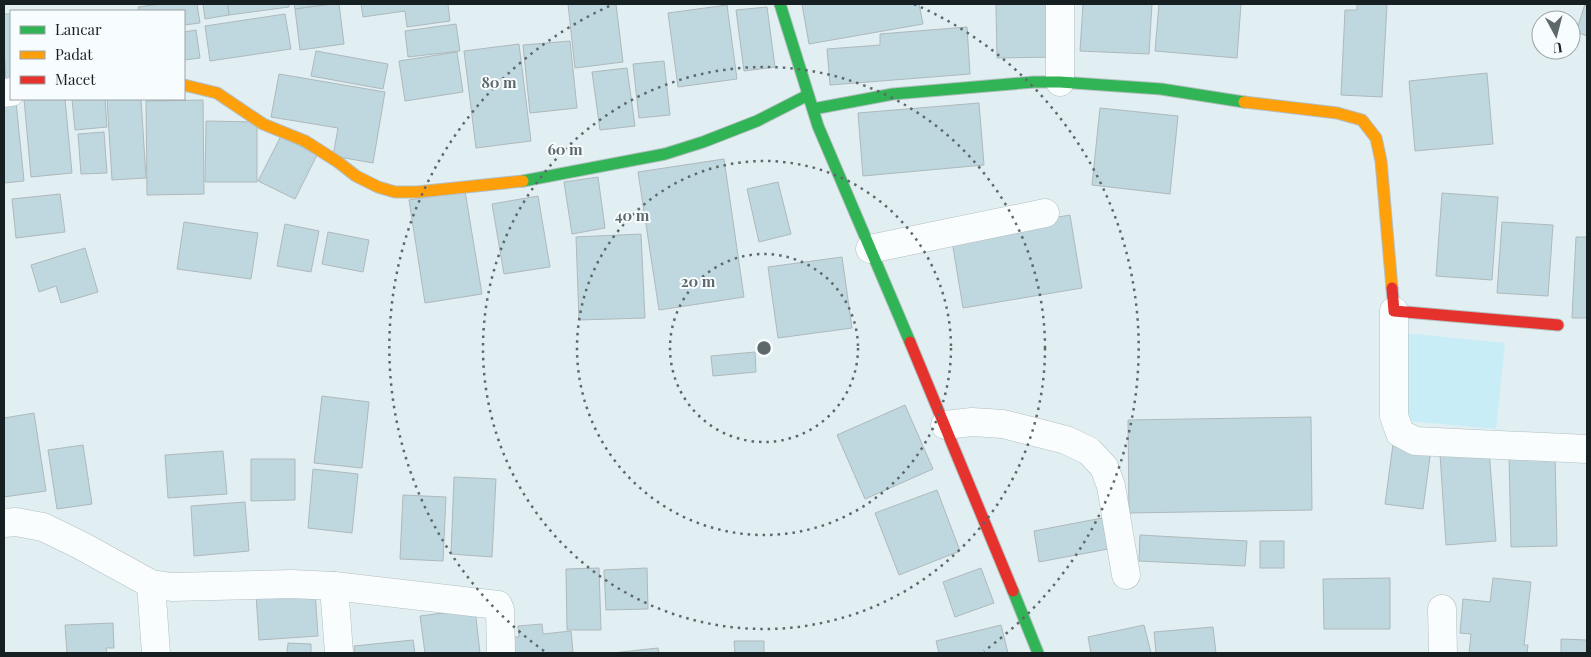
<svg xmlns="http://www.w3.org/2000/svg" width="1591" height="657" font-family="'Playfair Display',serif">
  <style>
    .green { fill: #c9edf6 }
    .building { fill: #bfd7de; stroke: #aeb9bc }
    .lines { fill: none; stroke-linecap: round; stroke-linejoin: round }
    .street-casing { stroke: #b3bec0; stroke-width: 29 }
    .fast-casing { stroke: #b3bec0; stroke-width: 13 }
    .slow-casing { stroke: #b3bec0; stroke-width: 13 }
    .jam-casing { stroke: #b3bec0; stroke-width: 13 }
    .street { stroke: #fafdfd; stroke-width: 28 }
    .fast { stroke: #30b455; stroke-width: 11 }
    .slow { stroke: #ff9f0a; stroke-width: 11 }
    .jam { stroke: #e5322d; stroke-width: 11 }
    .ring { fill: none; stroke: #5d686b; stroke-width: 2.5; stroke-dasharray: 2.5 5 }
    .centre { fill: #5d686b; stroke: #f7fcfe; stroke-width: 2.5 }
    .ring-label { font-size: 15px; text-anchor: middle; font-weight: bold; fill: #5d686b; stroke: #f7fcfe; stroke-width: 4; stroke-linejoin: round; paint-order: stroke }
  </style>
  <rect width="100%" height="100%" fill="#e1eff2"/>
  <polygon class="green" points="1405,333 1505,343 1496,429 1396,420"/>
  <g class="building">
    <polygon points="160,4 197,4 200,23 184,25 184,11 139,11 138,7"/>
    <polygon points="203,4 228,4 229,15 205,19"/>
    <polygon points="228,4 289,4 289,7 229,15"/>
    <polygon points="294,4 332,4 295,9"/>
    <polygon points="332,4 339,4 344,44 300,50 295,9"/>
    <polygon points="361,4 448,4 450,21 407,27 405,11 363,17"/>
    <polygon points="568,4 616,4 623,62 575,68"/>
    <polygon points="802,4 919,4 923,24 809,44"/>
    <polygon points="996,4 1056,4 1057,57 997,58"/>
    <polygon points="1083,4 1152,4 1149,54 1080,51"/>
    <polygon points="1159,4 1241,4 1237,58 1155,51"/>
    <polygon points="1357,4 1387,4 1382,97 1341,95 1345,10 1357,10"/>
    <polygon points="1585,4 1587,4 1587,36 1576,32"/>
    <polygon points="727,5 737,79 678,87 668,13"/>
    <polygon points="767,7 775,67 744,71 736,10"/>
    <polygon points="4,14 11,14 11,81 6,81 4,49"/>
    <polygon points="285,14 291,49 210,61 205,26"/>
    <polygon points="456,24 460,51 408,57 405,31"/>
    <polygon points="967,27 970,74 830,85 827,49 880,45 880,34"/>
    <polygon points="196,30 200,58 184,60 184,32"/>
    <polygon points="570,41 577,108 530,113 523,45"/>
    <polygon points="519,44 531,141 476,148 464,51"/>
    <polygon points="316,51 388,64 383,89 311,76"/>
    <polygon points="457,52 463,92 405,101 399,61"/>
    <polygon points="664,61 670,115 639,118 633,64"/>
    <polygon points="627,68 635,126 600,130 592,72"/>
    <polygon points="1487,73 1493,144 1415,151 1409,81"/>
    <polygon points="279,74 385,92 373,163 333,156 338,128 271,117"/>
    <polygon points="24,99 65,99 72,173 31,177"/>
    <polygon points="72,99 105,99 107,127 75,130"/>
    <polygon points="107,99 141,99 146,178 112,180"/>
    <polygon points="203,100 204,194 147,195 146,101"/>
    <polygon points="16,102 24,181 4,183 4,104"/>
    <polygon points="979,103 984,165 863,176 858,113"/>
    <polygon points="1100,108 1178,116 1170,194 1092,185"/>
    <polygon points="206,121 257,122 257,182 205,182"/>
    <polygon points="104,132 107,173 81,174 78,134"/>
    <polygon points="281,136 317,155 295,199 258,181"/>
    <polygon points="724,159 744,297 659,310 638,172"/>
    <polygon points="598,177 605,228 572,234 564,182"/>
    <polygon points="778,182 791,234 759,242 747,189"/>
    <polygon points="465,191 482,294 425,303 409,200"/>
    <polygon points="1442,193 1498,197 1492,280 1436,276"/>
    <polygon points="60,194 65,232 16,238 12,199"/>
    <polygon points="538,196 550,267 504,274 492,204"/>
    <polygon points="1070,215 1082,288 963,308 951,235"/>
    <polygon points="184,222 258,233 251,279 177,269"/>
    <polygon points="1502,222 1553,225 1548,296 1497,293"/>
    <polygon points="285,224 319,231 311,272 277,266"/>
    <polygon points="328,232 369,240 363,272 322,264"/>
    <polygon points="641,234 645,318 579,320 576,237"/>
    <polygon points="1576,237 1587,237 1587,318 1572,318"/>
    <polygon points="85,248 98,292 61,303 56,286 39,292 31,265"/>
    <polygon points="842,257 852,328 778,338 768,267"/>
    <polygon points="755,352 756,372 713,376 711,356"/>
    <polygon points="322,396 369,402 362,468 314,463"/>
    <polygon points="905,405 933,469 865,499 837,435"/>
    <polygon points="34,413 46,491 4,497 4,418"/>
    <polygon points="1311,417 1312,510 1129,513 1128,420"/>
    <polygon points="1393,444 1431,449 1423,509 1385,504"/>
    <polygon points="83,445 92,504 57,509 48,450"/>
    <polygon points="1489,450 1496,541 1446,545 1440,454"/>
    <polygon points="223,451 227,494 168,498 165,455"/>
    <polygon points="1555,454 1557,546 1511,547 1509,455"/>
    <polygon points="251,459 295,459 295,500 251,501"/>
    <polygon points="313,469 358,474 352,533 308,528"/>
    <polygon points="454,477 496,479 492,557 451,554"/>
    <polygon points="937,490 960,551 899,575 875,513"/>
    <polygon points="403,495 446,497 443,561 400,559"/>
    <polygon points="245,502 249,551 194,556 191,506"/>
    <polygon points="1102,518 1108,549 1039,562 1034,531"/>
    <polygon points="1140,535 1247,541 1245,566 1139,561"/>
    <rect x="1260" y="541" width="24" height="27"/>
    <polygon points="599,568 601,630 567,630 566,569"/>
    <polygon points="647,568 648,609 606,610 604,570"/>
    <polygon points="981,568 994,603 955,617 943,582"/>
    <polygon points="1390,578 1390,629 1324,629 1323,579"/>
    <polygon points="1493,578 1531,582 1524,645 1528,645 1527,653 1469,653 1471,634 1460,633 1463,599 1490,602"/>
    <polygon points="315,591 318,636 259,640 256,595"/>
    <polygon points="475,609 480,653 425,653 420,616"/>
    <polygon points="113,623 114,648 106,648 107,653 67,653 65,625"/>
    <polygon points="542,624 543,634 571,631 573,652 557,653 512,653 510,637 519,637 518,626"/>
    <polygon points="1001,625 1008,653 939,653 936,641"/>
    <polygon points="1144,625 1151,653 1091,653 1088,637"/>
    <polygon points="1213,627 1216,653 1156,653 1154,632"/>
    <polygon points="1561,639 1587,640 1587,653 1561,653"/>
    <polygon points="413,640 415,653 355,653 354,646"/>
    <polygon points="734,641 764,641 764,653 735,653"/>
    <polygon points="288,643 311,644 311,653 287,653"/>
    <polygon points="658,648 659,653 612,653"/>
  </g>
  <g class="lines">
    <defs>
      <g id="street">
        <polyline points="1060,4 1060,82"/>
        <polyline points="4,93 11,92"/>
        <polyline points="870,249 1045,213"/>
        <polyline points="1394,311 1394,416 1400,433 1415,441 1587,449"/>
        <polyline points="945,425 972,422 1003,424 1066,440 1089,451 1104,467 1111,486 1126,575"/>
        <polyline points="4,523 16,522 43,527 80,545 151,584 172,587 291,584 334,586 339,653"/>
        <polyline points="151,584 156,653"/>
        <polyline points="334,586 498,605 500,610 501,653"/>
        <polyline points="1442,609 1443,653"/>
      </g>
      <g id="fast">
        <polyline points="780,4 818,126 910,342"/>
        <polyline points="813,109 893,94 1034,82 1060,82 1161,89 1244,102"/>
        <polyline points="523,181 665,154 703,142 757,121 808,95"/>
        <polyline points="1013,591 1038,653"/>
      </g>
      <g id="slow">
        <polyline points="184,85 217,93 263,124 305,141 338,162 356,176 378,187 395,192 417,192 523,181"/>
        <polyline points="1244,102 1337,113 1362,120 1376,138 1381,161 1392,288"/>
      </g>
      <g id="jam">
        <polyline points="1392,288 1394,311 1558,325"/>
        <polyline points="910,342 1013,591"/>
      </g>
    </defs>
    <use href="#street" class="street-casing"/>
    <use href="#fast" class="fast-casing"/>
    <use href="#slow" class="slow-casing"/>
    <use href="#jam" class="jam-casing"/>
    <use href="#street" class="street"/>
    <use href="#fast" class="fast"/>
    <use href="#slow" class="slow"/>
    <use href="#jam" class="jam"/>
  </g>
  <g class="ring">
    <circle cx="764" cy="348" r="94"/>
    <circle cx="764" cy="348" r="187"/>
    <circle cx="764" cy="348" r="281"/>
    <path d="M544 651A375 375 0 0 1 614 4M914 4A375 375 0 0 1 984 651"/>
  </g>
  <circle cx="764" cy="348" r="8" class="centre"/>
  <g class="ring-label">
    <text x="499" y="88">80 m</text>
    <text x="565" y="155">60 m</text>
    <text x="632" y="221">40 m</text>
    <text x="698" y="287">20 m</text>
  </g>
  <rect width="1591" height="657" fill="none" stroke="#162022" stroke-width="10"/>
  <rect x="10" y="10" width="175" height="90" fill="#f7fcfe" stroke="#9da4a6"/>
  <rect x="20" y="26" width="25" height="8" fill="#30b455" stroke="#9da4a6"/>
  <text x="55" y="35" font-size="15" fill="#162022">Lancar</text>
  <rect x="20" y="51" width="25" height="8" fill="#ff9f0a" stroke="#9da4a6"/>
  <text x="55" y="60" font-size="15" fill="#162022">Padat</text>
  <rect x="20" y="76" width="25" height="8" fill="#e5322d" stroke="#9da4a6"/>
  <text x="55" y="85" font-size="15" fill="#162022">Macet</text>
  <g transform="translate(1556 35) rotate(173)"><circle r="24" fill="#f7fcfe" stroke="#9da4a6"/>
  <path d="M0-4L9 19L0 12L-9 19Z" fill="#5d686b"/>
  <text y="-8" font-size="14" font-weight="bold" text-anchor="middle" fill="#162022">U</text>
  </g>
</svg>
